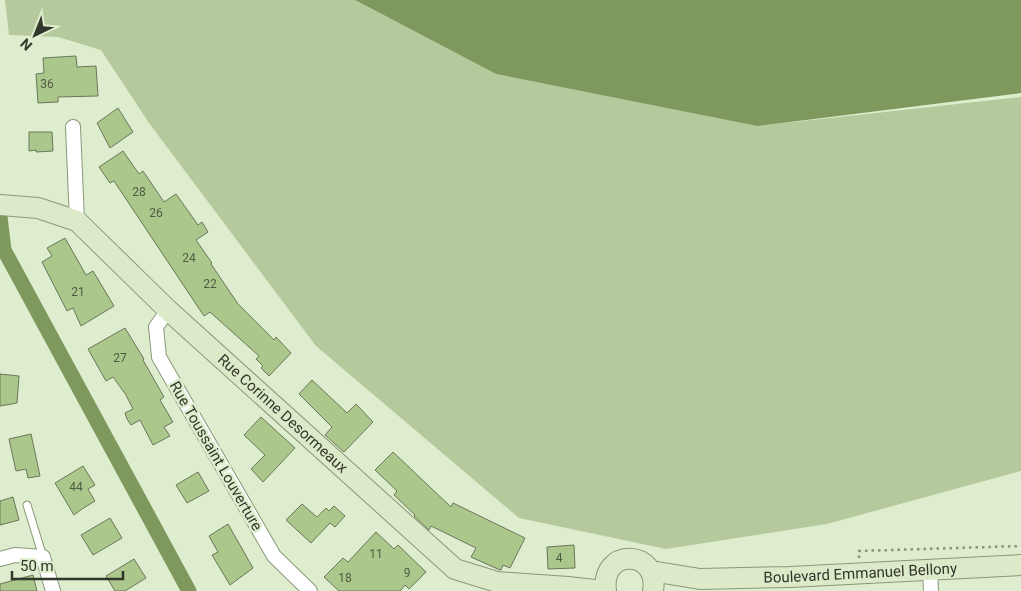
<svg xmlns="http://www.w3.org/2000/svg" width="1021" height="591" font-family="Roboto,sans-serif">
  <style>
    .green { fill: #b5c99d }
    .water { fill: #7e985e }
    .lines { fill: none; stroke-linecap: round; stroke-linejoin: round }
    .canal { stroke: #7e985e; stroke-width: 15 }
    .building { fill: #acc78b; stroke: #6a775b }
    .lane-casing { stroke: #8a987a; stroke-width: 9 }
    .street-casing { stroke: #8a987a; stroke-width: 16 }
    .secondary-casing { stroke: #8a987a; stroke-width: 22 }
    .path { stroke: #87917b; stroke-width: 2.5; stroke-dasharray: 2.5 4; stroke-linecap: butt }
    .lane { stroke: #fff; stroke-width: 7 }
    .street { stroke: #fff; stroke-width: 14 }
    .secondary { stroke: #dceac9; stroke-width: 20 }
    .labels { text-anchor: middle; stroke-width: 5; stroke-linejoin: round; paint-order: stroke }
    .number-label { font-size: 12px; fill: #505b42 }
    .street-label { font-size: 15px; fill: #31372a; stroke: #deedcd }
  </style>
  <rect width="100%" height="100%" fill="#deedcd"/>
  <polygon class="green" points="5,0 355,0 496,74 757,126 1021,97 1021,471 827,524 666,549 519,518 316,346 149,123 101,50 58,37 9,35"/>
  <polygon class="water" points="355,0 1021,0 1021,93 757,126 496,74"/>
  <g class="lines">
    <polyline class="canal" points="0,217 4,250 189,591"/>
  </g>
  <g class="building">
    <polygon points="76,56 77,67 96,66 98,96 58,97 58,102 38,103 36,74 44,73 43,58"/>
    <polygon points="118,108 133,132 110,148 97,123"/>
    <polygon points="29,132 52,132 53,151 36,152 36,150 29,151"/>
    <polygon points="123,151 139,174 143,171 164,202 176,194 198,225 202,222 208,232 196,240 212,263 211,264 238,304 274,340 276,337 291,353 269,376 261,368 263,366 256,359 259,356 210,312 204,316 114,181 110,183 99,167"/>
    <polygon points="65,238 86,275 93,271 114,306 81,326 73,308 67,311 42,262 52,256 47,248"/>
    <polygon points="125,328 144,359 143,360 164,397 160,400 173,422 164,427 170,436 153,445 140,420 131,425 127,419 125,413 133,409 126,395 113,377 106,381 88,349"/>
    <polygon points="0,374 19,376 17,403 0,406"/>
    <polygon points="312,380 347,413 356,404 373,422 344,452 325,435 332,427 299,394"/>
    <polygon points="261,417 295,448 263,482 251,469 265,455 244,435"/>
    <polygon points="31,434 40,476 28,478 26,469 16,471 9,439"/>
    <polygon points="393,452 451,507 453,503 525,538 510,568 503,565 501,570 500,570 471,557 476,548 431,526 429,530 414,516 415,515 394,495 397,491 375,470"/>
    <polygon points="83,466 95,485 88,489 95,501 82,509 74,515 55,483"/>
    <polygon points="198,472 209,491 187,503 176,485"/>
    <polygon points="13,497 19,520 0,525 0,501"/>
    <polygon points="302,504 317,517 326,508 329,511 334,506 345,516 335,527 330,523 311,543 286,520"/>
    <polygon points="110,518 122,538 93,555 81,535"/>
    <polygon points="228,524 253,568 230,585 212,555 218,552 209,536"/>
    <polygon points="376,532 394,549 398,545 426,572 409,589 405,585 400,591 339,591 324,577 343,558 348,562"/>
    <polygon points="574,545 575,568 548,569 547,547"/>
    <polygon points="134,559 146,578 125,591 115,591 106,576"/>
    <polygon points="33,575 37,591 0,591 0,584"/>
  </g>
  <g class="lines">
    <defs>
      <polyline id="lane" points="27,505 43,557"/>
      <g id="street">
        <polyline points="73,127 77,221"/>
        <polyline points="168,310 156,327 159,357 274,556 310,591"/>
        <polyline points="0,559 15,555 43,557 53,591"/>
        <polyline points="930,570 931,591"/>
      </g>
      <g id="secondary">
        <path id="s1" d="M0,205L38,208L77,221L168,310L455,569L497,582L568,587L604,591"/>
        <path id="s2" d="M651,571L700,579L790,577L1021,565"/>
        <path d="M606,591C600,547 660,549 653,591"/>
      </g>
    </defs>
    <use href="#lane" class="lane-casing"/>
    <use href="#street" class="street-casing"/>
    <use href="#secondary" class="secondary-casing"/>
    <polyline class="path" points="859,558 859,551 1021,546"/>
    <use href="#lane" class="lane"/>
    <use href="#street" class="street"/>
    <use href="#secondary" class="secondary"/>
  </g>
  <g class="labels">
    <g class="number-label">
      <text x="47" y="88">36</text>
      <text x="139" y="196">28</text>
      <text x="156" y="217">26</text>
      <text x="189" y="262">24</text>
      <text x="210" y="288">22</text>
      <text x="78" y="296">21</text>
      <text x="120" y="362">27</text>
      <text x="76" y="491">44</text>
      <text x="376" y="558">11</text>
      <text x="559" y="562">4</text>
      <text x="407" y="577">9</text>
      <text x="345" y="582">18</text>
    </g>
    <g class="street-label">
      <text dy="5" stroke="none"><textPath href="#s1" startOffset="361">Rue Corinne Desormeaux</textPath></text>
      <text transform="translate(216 456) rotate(60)" y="5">Rue Toussaint Louverture</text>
      <text dy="5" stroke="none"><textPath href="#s2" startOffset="210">Boulevard Emmanuel Bellony</textPath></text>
    </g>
  </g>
  <g transform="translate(35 35) rotate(223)" stroke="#deedcd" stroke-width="4" paint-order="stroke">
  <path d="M0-4L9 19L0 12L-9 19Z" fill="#31372a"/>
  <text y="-8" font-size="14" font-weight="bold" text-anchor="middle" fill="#31372a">N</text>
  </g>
  <path d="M12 571v8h111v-8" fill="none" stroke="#31372a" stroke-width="2.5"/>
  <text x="20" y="571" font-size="15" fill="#31372a" stroke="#deedcd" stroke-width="4" paint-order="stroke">50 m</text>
</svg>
